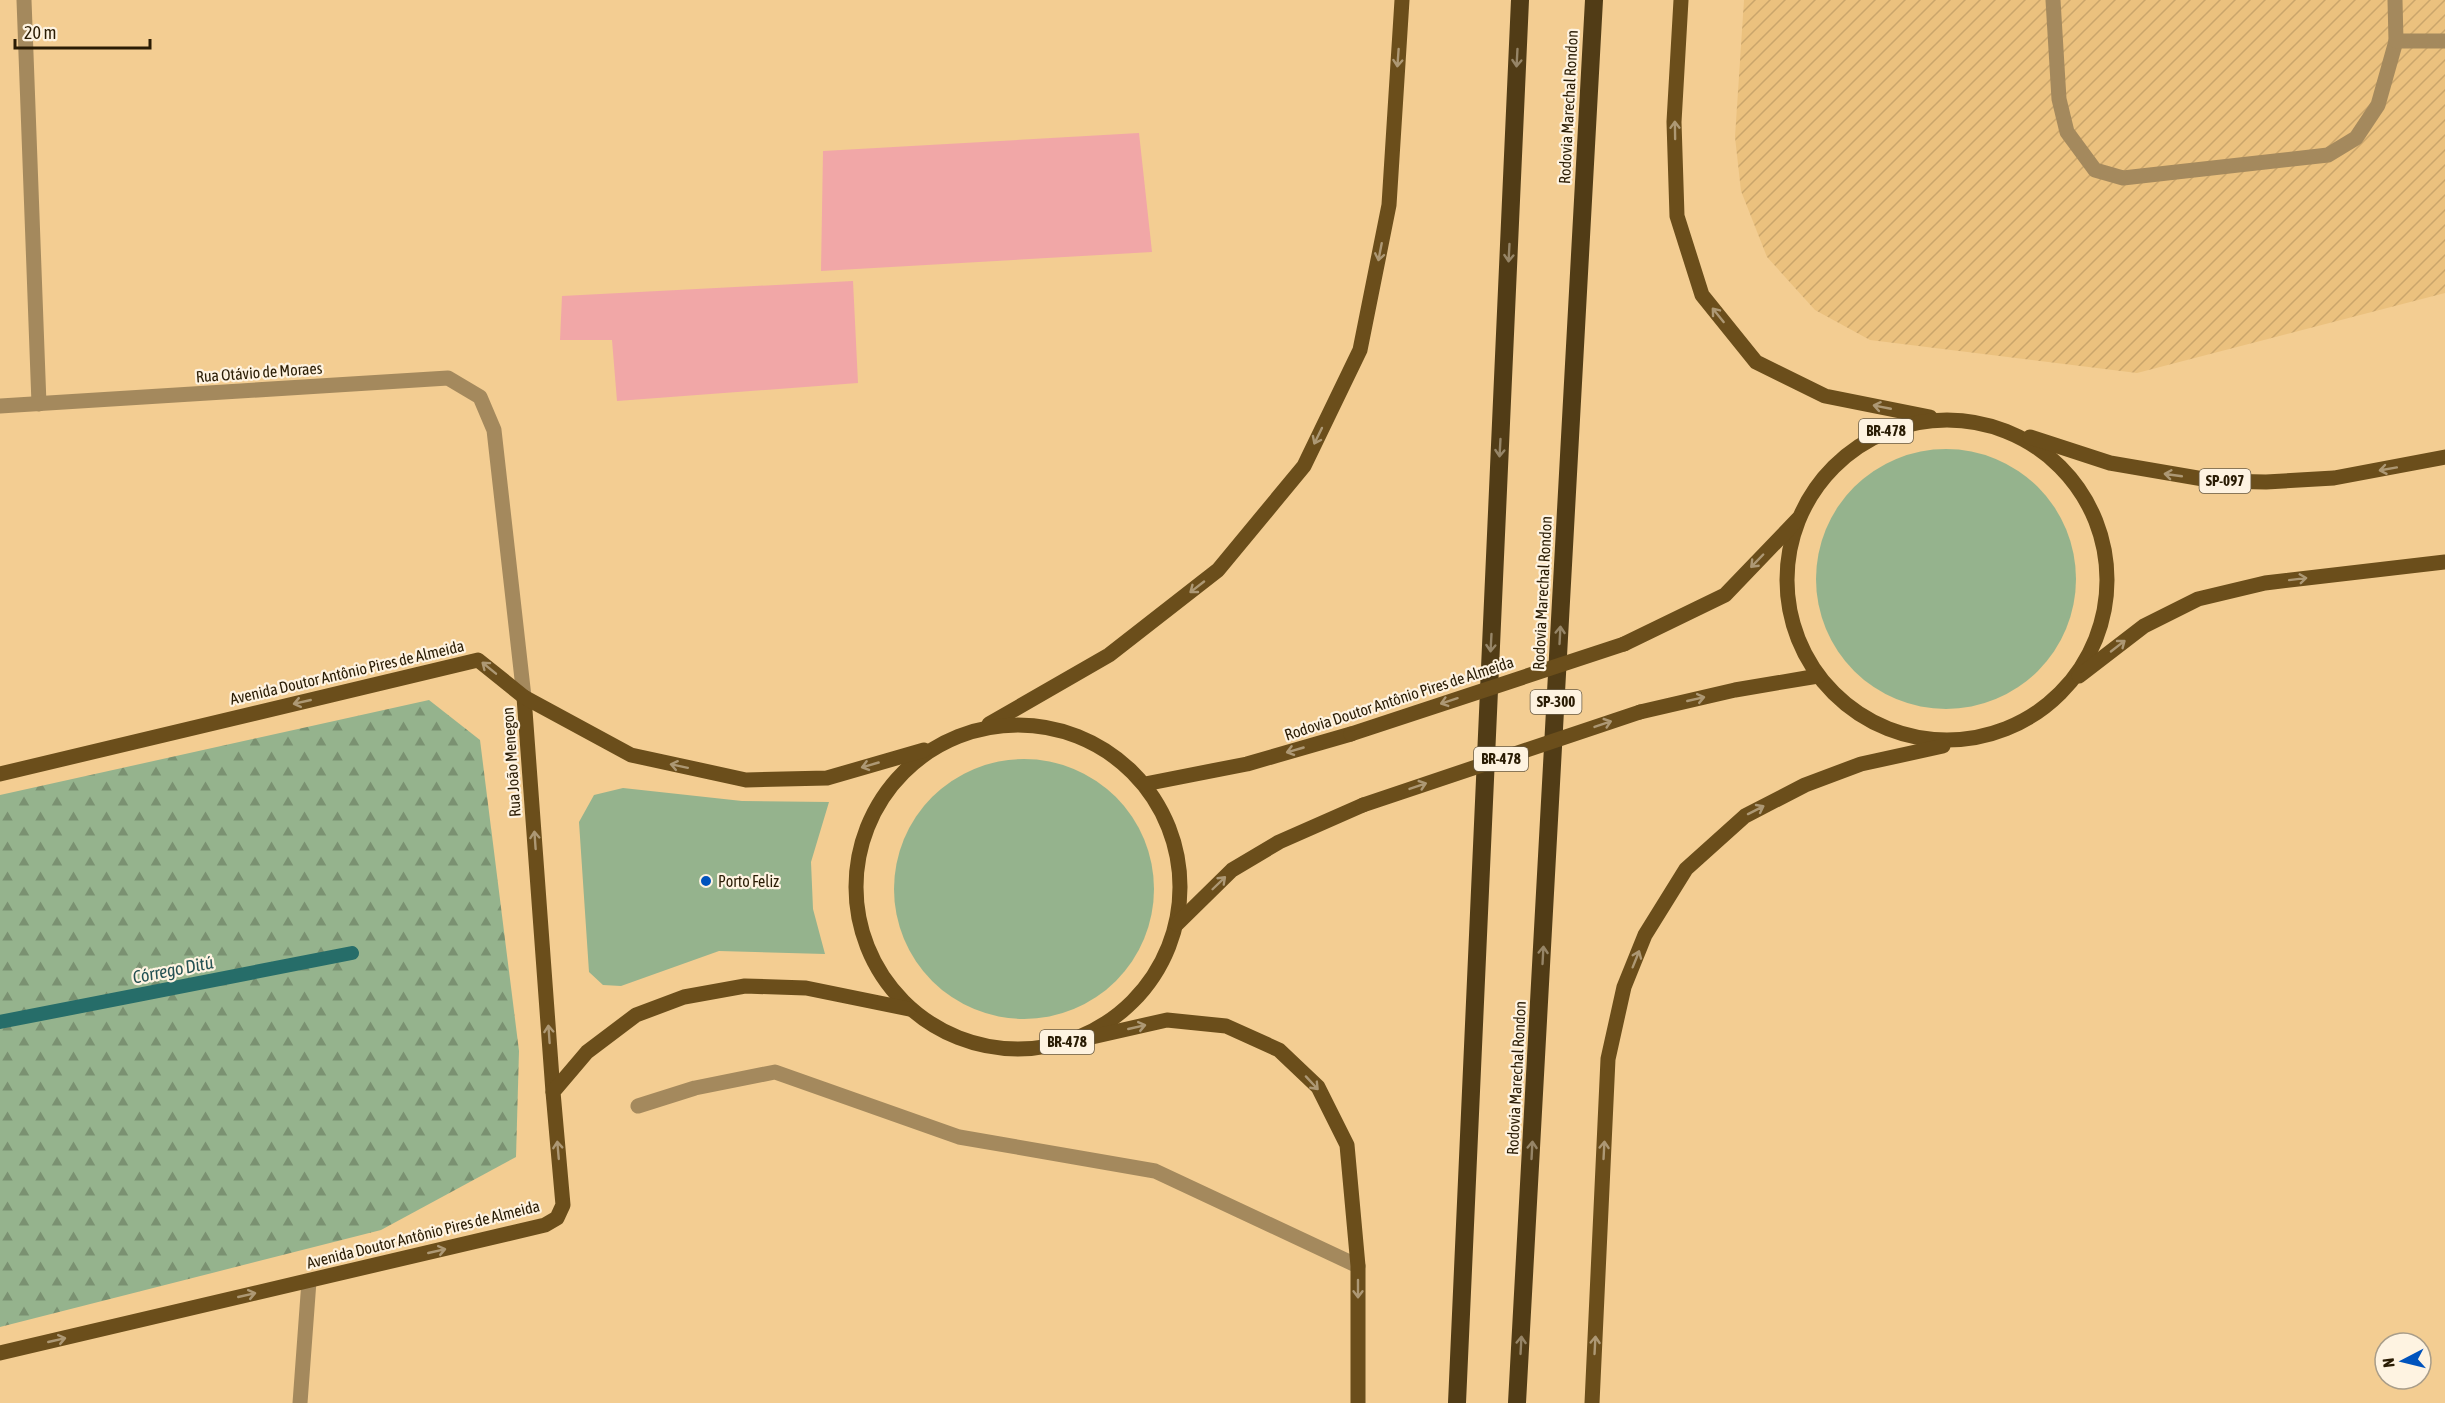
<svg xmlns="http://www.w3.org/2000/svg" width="2445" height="1403" font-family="'Asap Condensed',sans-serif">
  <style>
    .industrial { fill: url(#industrial-furrows) }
    .green { fill: #95b38d }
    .forest { fill: url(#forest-firs) }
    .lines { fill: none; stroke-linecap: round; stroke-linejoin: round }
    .stream { stroke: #266d69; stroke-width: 14 }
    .building { fill: #f1a7a7 }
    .minor { stroke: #a4895d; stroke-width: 15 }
    .major { stroke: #6b4e1b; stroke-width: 15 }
    .highway { stroke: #513c16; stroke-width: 18 }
    .major-bridge { stroke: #6b4e1b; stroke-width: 15 }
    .oneway { stroke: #ad9874 }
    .oneway2 { stroke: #968567 }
    .poi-dot { fill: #0053bd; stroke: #fef3e1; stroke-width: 2 }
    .labels { text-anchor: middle; stroke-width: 4.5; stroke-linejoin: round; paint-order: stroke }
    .shield { fill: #fef3e1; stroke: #6a5c46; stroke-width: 1.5 }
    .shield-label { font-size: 15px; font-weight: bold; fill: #2a1c04 }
    .street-label { font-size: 16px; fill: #2a1c04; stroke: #fef3e1 }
    .poi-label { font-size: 16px; fill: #2a1c04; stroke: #fef3e1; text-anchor: start }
    .water-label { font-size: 18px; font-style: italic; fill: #255153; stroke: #fef3e1 }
  </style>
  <defs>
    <pattern id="industrial-furrows" width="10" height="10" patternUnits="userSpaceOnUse" patternTransform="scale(1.5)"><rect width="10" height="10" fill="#ebc17e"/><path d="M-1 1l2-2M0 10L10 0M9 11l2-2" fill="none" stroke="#caa56b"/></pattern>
    <pattern id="forest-firs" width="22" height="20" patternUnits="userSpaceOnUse" patternTransform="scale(1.5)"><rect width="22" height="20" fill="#95b38d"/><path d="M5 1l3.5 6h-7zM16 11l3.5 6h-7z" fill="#7a9171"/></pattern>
  </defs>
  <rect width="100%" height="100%" fill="#f3cd92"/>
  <polygon class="industrial" points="1744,0 2445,0 2445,293 2137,373 1870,340 1815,310 1767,257 1741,191 1735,137"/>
  <g class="green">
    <circle cx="1946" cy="579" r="130"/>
    <circle cx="1024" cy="889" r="130"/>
    <polygon points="623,788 742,801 829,802 811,862 813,909 825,954 719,951 621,986 603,985 589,972 579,822 594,795"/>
  </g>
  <polygon class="forest" points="429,700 480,740 519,1051 516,1157 381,1230 0,1327 0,795"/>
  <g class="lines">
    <polyline class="stream" points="0,1022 352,953"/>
  </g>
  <g class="building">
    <polygon points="1139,133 1152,252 821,271 823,151"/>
    <polygon points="853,281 858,383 617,401 612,340 560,340 562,296"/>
  </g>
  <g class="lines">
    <g class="minor">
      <polyline points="24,0 39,404"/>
      <polyline points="2053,0 2059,99 2067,132 2095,170 2123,178 2328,155 2356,138 2378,105 2396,41"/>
      <polyline points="2395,0 2396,41 2445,41"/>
      <polyline points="0,406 448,378 480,397 494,430 524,697"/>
      <polyline points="638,1106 695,1088 775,1072 959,1137 1155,1171 1358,1266"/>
      <polyline points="300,1403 309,1281"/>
    </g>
    <g class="major">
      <polyline points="1681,0 1674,122 1677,216 1702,295 1756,362 1825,396 1930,417"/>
      <circle cx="1947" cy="580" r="160"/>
      <polyline points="2030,437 2110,463 2215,481 2266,482 2334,478 2445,457"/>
      <polyline points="1624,644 1725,595 1798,519"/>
      <polyline points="2079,676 2144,626 2198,599 2265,583 2445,562"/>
      <polyline points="524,697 553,1092"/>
      <polyline points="1640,712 1735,690 1818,676"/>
      <polyline points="989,724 1109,655 1218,570 1304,466 1360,350 1389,205 1402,0"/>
      <circle cx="1018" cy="887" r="162"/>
      <polyline points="0,774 478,660 524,697 631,755 746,780 827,778 924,750"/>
      <polyline points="1145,784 1247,764 1351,734"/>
      <polyline points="1177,924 1232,870 1279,842 1363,805"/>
      <polyline points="1092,1037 1167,1020 1226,1026 1279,1050 1318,1087 1347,1145 1358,1266 1358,1403"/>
      <polyline points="0,1353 545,1225 557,1218 563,1205 553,1092 587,1052 636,1015 684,997 745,986 806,988 909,1009"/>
      <polyline points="1592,1403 1608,1059 1624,987 1645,935 1686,869 1745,816 1805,785 1861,764 1943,746"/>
    </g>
    <g class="highway">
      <polyline points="1457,1403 1520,0"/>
      <polyline points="1517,1403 1594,0"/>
    </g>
    <g class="major-bridge">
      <polyline points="1351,734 1624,644"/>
      <polyline points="1363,805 1640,712"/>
    </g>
  </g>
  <defs><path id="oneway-shaft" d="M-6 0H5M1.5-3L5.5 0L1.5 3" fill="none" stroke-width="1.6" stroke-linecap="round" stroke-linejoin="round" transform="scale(1.5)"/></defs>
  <g class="oneway">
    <use href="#oneway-shaft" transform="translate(1398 58) rotate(94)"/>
    <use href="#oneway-shaft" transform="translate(1675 130) rotate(-91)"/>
    <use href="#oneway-shaft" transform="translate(1380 252) rotate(101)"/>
    <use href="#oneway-shaft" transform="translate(1718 315) rotate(-129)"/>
    <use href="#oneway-shaft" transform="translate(1882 407) rotate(-169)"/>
    <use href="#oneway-shaft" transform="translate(1318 436) rotate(116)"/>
    <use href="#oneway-shaft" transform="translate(2388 469) rotate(170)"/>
    <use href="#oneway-shaft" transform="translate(2173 475) rotate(-172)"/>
    <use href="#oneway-shaft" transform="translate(1757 561) rotate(134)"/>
    <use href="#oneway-shaft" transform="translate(2298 579) rotate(-7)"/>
    <use href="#oneway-shaft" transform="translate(1197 587) rotate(142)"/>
    <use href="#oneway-shaft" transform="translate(2118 646) rotate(-38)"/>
    <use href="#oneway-shaft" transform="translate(489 668) rotate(-141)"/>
    <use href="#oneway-shaft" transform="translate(1696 699) rotate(-13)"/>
    <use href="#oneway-shaft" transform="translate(1449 701) rotate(162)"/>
    <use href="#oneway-shaft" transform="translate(302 702) rotate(167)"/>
    <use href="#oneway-shaft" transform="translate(1603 724) rotate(-19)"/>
    <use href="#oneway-shaft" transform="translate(1295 750) rotate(164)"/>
    <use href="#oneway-shaft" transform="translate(870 765) rotate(164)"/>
    <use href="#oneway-shaft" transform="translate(679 766) rotate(-168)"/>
    <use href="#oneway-shaft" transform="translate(1418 786) rotate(-19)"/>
    <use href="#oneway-shaft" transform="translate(1756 810) rotate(-27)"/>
    <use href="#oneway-shaft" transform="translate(535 840) rotate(-94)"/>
    <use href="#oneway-shaft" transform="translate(1219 883) rotate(-44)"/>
    <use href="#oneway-shaft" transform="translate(1636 959) rotate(-68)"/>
    <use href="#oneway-shaft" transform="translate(1137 1027) rotate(-13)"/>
    <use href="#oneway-shaft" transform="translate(549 1034) rotate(-94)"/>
    <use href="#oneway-shaft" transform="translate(1312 1083) rotate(47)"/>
    <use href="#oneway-shaft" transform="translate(558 1150) rotate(-95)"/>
    <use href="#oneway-shaft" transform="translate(1604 1150) rotate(-87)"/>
    <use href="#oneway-shaft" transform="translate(437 1251) rotate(-13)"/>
    <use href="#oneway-shaft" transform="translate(1358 1289) rotate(90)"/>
    <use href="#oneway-shaft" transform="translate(247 1295) rotate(-13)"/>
    <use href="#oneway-shaft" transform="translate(57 1340) rotate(-13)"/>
    <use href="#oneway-shaft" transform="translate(1595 1345) rotate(-87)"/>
  </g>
  <g class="oneway2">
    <use href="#oneway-shaft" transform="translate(1517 58) rotate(93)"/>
    <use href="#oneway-shaft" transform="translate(1509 253) rotate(93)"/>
    <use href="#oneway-shaft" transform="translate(1500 448) rotate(93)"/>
    <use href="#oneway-shaft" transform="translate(1560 635) rotate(-87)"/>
    <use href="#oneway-shaft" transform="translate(1491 643) rotate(93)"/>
    <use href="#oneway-shaft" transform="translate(1543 955) rotate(-87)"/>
    <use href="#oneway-shaft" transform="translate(1532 1150) rotate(-87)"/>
    <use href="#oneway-shaft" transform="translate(1521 1345) rotate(-87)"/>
  </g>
  <circle class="poi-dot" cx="706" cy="881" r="6"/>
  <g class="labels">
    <g class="shield">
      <rect x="1859" y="419" width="54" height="24" rx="4.5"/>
      <rect x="2199.5" y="469" width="51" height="24" rx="4.5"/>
      <rect x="1530.5" y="690" width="51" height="24" rx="4.5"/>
      <rect x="1474" y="747" width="54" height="24" rx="4.5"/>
      <rect x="1040" y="1030" width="54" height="24" rx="4.5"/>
    </g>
    <g class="shield-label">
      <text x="1886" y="436">BR-478</text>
      <text x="2225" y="486">SP-097</text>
      <text x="1556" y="707">SP-300</text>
      <text x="1501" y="764">BR-478</text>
      <text x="1067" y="1047">BR-478</text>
    </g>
    <g class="street-label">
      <text transform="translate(1568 107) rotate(-87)" y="6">Rodovia Marechal Rondon</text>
      <text transform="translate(259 372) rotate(-4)" y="6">Rua Otávio de Moraes</text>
      <text transform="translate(1542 593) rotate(-87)" y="6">Rodovia Marechal Rondon</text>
      <text transform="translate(347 672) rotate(-13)" y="6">Avenida Doutor Antônio Pires de Almeida</text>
      <text transform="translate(1399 698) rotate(-18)" y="6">Rodovia Doutor Antônio Pires de Almeida</text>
      <text transform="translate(511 762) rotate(-94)" y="6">Rua João Menegon</text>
      <text transform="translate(1516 1078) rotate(-87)" y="6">Rodovia Marechal Rondon</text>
      <text transform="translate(423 1234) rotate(-14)" y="6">Avenida Doutor Antônio Pires de Almeida</text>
    </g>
    <g class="poi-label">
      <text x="718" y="887">Porto Feliz</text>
    </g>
    <g class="water-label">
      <text transform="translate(173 970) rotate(-11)" y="6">Córrego Ditú</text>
    </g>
  </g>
  <g transform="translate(2403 1361) rotate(263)"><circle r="28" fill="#fef3e1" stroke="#a99d89" stroke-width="1.5"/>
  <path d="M0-4.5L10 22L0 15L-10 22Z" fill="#0053bd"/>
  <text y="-9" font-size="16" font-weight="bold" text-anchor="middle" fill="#2a1c04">N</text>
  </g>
  <path d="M15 39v9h135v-9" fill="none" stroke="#2a1c04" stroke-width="3"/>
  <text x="24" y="39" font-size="18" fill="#2a1c04" stroke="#fef3e1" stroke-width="4.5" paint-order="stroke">20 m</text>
</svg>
